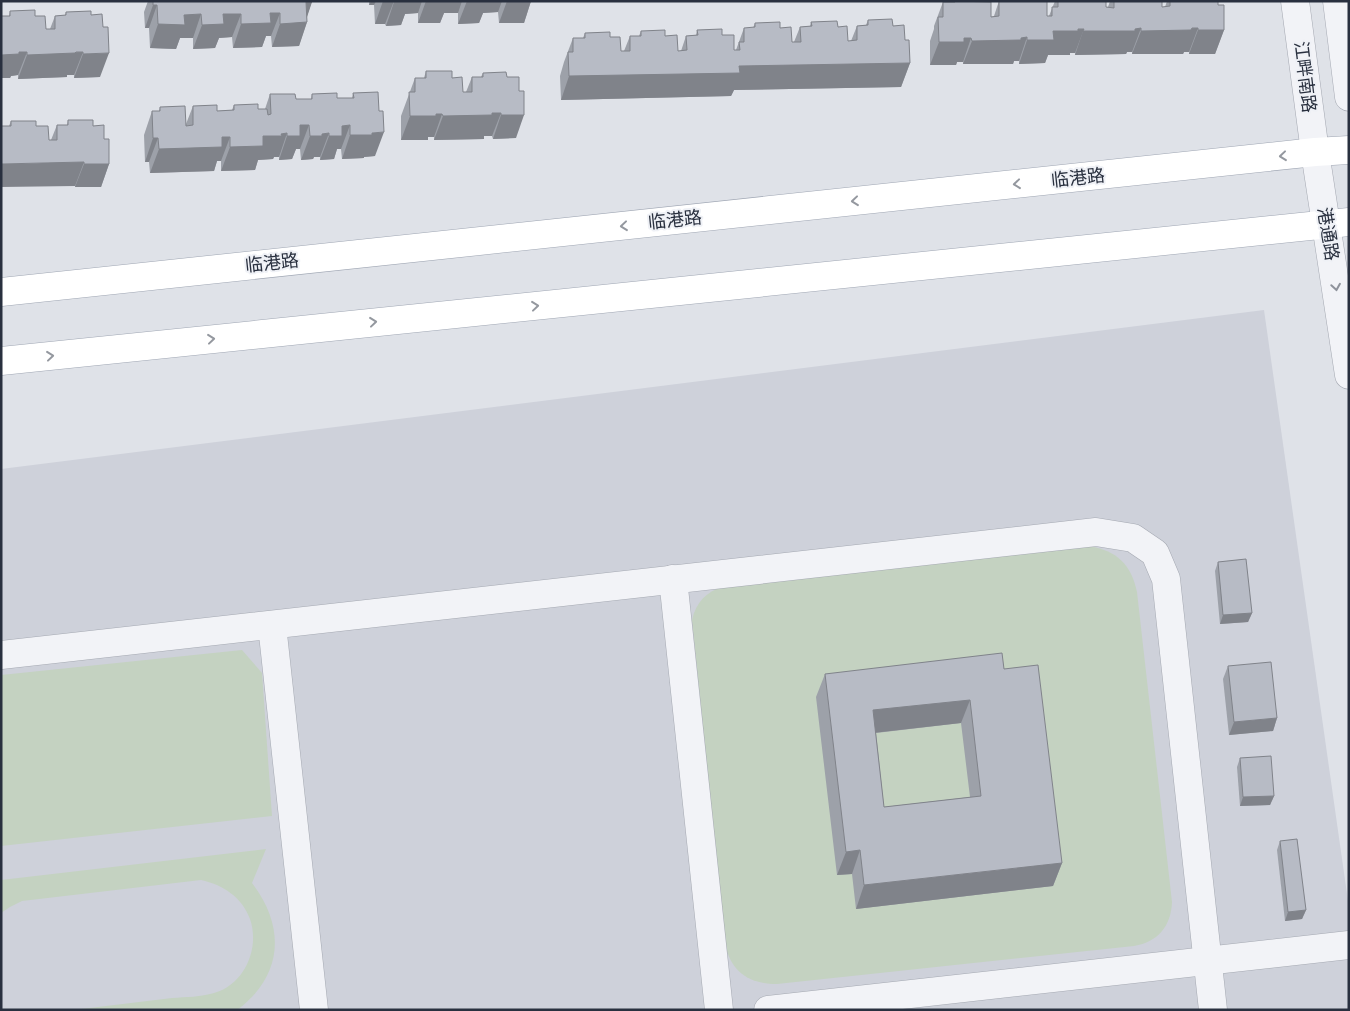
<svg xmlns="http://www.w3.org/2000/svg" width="1350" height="1011" font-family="Cabin,'Noto Sans SC',sans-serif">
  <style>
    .built { fill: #ced1da }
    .green { fill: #c4d2c1 }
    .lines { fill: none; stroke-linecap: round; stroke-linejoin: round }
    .minor-casing { stroke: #a5a9b2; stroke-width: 29 }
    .major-casing { stroke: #9fa6b3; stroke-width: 29 }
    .minor { stroke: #f2f3f7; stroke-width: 28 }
    .major { stroke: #fff; stroke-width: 28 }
    .wall { fill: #9da1a9; fill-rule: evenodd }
    .shaded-wall { fill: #80838a }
    .building { fill: #b7bbc5; stroke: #80838a; fill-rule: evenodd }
    .oneway { stroke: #94989f }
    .oneway2 { stroke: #8e929b }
    .labels { text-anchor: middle; stroke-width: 4; stroke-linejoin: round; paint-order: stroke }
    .street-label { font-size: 18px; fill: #29303f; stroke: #eff1f6 }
  </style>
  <rect width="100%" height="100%" fill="#dfe2e8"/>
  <polygon class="built" points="1264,310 1349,908 1349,1010 1,1010 1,469"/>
  <g class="green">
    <path d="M1089,546C1117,551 1131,564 1137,592L1172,902C1171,926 1158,942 1134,946L777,984C749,984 731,972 725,944L692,620C696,602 706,592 724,586Z"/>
    <polygon points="242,650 262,673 272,816 1,846 1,675"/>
    <path d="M266,849L252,883C286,927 283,976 237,1010H73C106,1006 139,1002 172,998C186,997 201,997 214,993C245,984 260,948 250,919C242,897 223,885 201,880L22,901L10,907L1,913V880Z"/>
  </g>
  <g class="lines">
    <defs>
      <g id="minor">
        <polyline points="1295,1 1315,152 1349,375"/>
        <polyline points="1337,1 1349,97"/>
        <polyline points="673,579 719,1010"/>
        <polyline points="272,625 314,1010"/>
        <polyline points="1,655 1096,532 1133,538 1155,553 1166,579 1213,1010"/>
        <polyline points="768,1010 1349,945"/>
      </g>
      <g id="major">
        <polyline points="1,292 1315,152 1349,150"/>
        <polyline points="1,361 1349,222"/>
      </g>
    </defs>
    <use href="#minor" class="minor-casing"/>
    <use href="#major" class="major-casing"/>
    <use href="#minor" class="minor"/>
    <use href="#major" class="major"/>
  </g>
  <g class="wall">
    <polygon points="148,1 312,1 307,16 307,22 299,46 272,47 271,36 266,36 262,47 233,48 232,37 219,38 215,48 193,49 193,38 180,38 176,49 150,48 149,28 145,28 144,12"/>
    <polygon points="369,1 531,1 524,23 499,23 498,12 483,13 479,23 458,24 458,13 444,13 440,23 418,23 418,13 405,14 401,25 386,26 385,24 375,24 374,5 369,5"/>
    <polygon points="954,1 980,1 991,17 994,16 999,1 1047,16 1049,16 1055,1 1106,1 1106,7 1108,7 1110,1 1162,1 1162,7 1165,7 1167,1 1218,1 1218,5 1224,30 1215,54 1189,54 1189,52 1184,52 1183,54 1132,54 1132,52 1127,52 1126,54 1075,55 1075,53 1070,53 1070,55 1048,55 1045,63 1019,64 1019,61 1014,61 1013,64 963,64 963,62 957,62 956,65 930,65 930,41 934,29 934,26 943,2 953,2"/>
    <polygon points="10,11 35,16 46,29 50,29 55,16 65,15 66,12 100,77 74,78 74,75 67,75 67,77 18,79 18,75 11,76 10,78 9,16"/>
    <polygon points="868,20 893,26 905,40 910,63 901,87 734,90 731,96 561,100 560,76 564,62 573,38 583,38 585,33 610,37 621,51 624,51 630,36 639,36 641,31 665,36 678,51 681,51 686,36 696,35 697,30 722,35 734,50 736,50 744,28 753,28 755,23 780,28 792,42 794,42 800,27 810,26 811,22 838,27 848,41 851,41 857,26 866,25"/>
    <polygon points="426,71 452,78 463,92 466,92 472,77 481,77 483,73 507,77 516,138 493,139 492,136 484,136 484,139 434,140 434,137 428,137 428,140 401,140 401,116 415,78 424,78"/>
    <polygon points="353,93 375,156 364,157 364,158 342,159 341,149 337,149 334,159 320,160 320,157 314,157 313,159 301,160 300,149 296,149 292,159 279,160 279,157 274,157 273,159 258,160 255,170 221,171 221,161 217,161 214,171 150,173 149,162 145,162 144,135 152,111 159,111 160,107 186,124 193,106 217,111 232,110 234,105 258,109 265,109 270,94 296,99 311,99 312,94 337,98 352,98"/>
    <polygon points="68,120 93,126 104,139 109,164 101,187 75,187 75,186 9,126 11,121 49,140 51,140 57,125 67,125"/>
    <polygon points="1218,562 1252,613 1248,622 1220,624 1215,571"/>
    <polygon points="1228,666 1277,718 1273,731 1229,735 1223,679"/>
    <path d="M1004,669L1062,863L1053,886L856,909L852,874L837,875L816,697L825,674ZM961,723L970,797L884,807L876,733Z"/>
    <polygon points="1240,758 1274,796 1270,805 1240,806 1237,767"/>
    <polygon points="1280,841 1306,910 1302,919 1285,921 1277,850"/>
  </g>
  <g class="shaded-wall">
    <polygon points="371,1 376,1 374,5 369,5"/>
    <polygon points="383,1 394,1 385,24 375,24"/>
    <polygon points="405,1 422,1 418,13 405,14 401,25 386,26 394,2"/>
    <polygon points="426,1 462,1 458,13 444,13 440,23 418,23"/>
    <polygon points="467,1 502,1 498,12 483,13 479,23 458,24"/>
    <polygon points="507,1 531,1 524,23 499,23"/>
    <polygon points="306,2 312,2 305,23 307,22 299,46 272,47 280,24"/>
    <polygon points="153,5 157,5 149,28 145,28"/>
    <polygon points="270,13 280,13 271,36 266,36 262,47 233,48 241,24"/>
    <polygon points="201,14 193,38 180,38 176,49 150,48 158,24 184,15"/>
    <polygon points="223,14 241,14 232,37 219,38 215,48 193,49 202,25"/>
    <polygon points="1141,28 1132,52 1127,52 1126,54 1075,55 1083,31"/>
    <polygon points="1198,28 1189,52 1184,52 1183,54 1132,54 1141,31"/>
    <polygon points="1084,29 1075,53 1070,53 1070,55 1048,55 1045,63 1019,64 1027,40 1053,31"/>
    <polygon points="1198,30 1224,30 1215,54 1189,54"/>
    <polygon points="1027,37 1019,61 1014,61 1013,64 963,64 972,41"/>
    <polygon points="964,38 971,38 963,62 957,62 956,65 930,65 939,42"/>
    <polygon points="19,52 27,52 18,75 11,76 10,78 1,78 1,55"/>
    <polygon points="83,52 74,75 67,75 67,77 18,79 27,55"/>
    <polygon points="109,53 100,77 74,78 83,54"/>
    <polygon points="910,63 901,87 734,90 731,96 561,100 569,76 739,66"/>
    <polygon points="492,113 501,113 492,136 484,136 484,139 434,140 443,116"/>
    <polygon points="436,114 442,114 434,137 428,137 428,140 401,140 410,116"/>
    <polygon points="501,115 524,115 516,138 493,139"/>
    <polygon points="300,125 309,125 300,149 296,149 292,159 279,160 287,136"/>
    <polygon points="350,125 341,149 337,149 334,159 320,160 329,136 342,126"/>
    <polygon points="384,132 375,156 364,157 364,158 342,159 350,135"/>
    <polygon points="287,133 279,157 274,157 273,159 258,160 255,170 221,171 230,147 263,136"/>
    <polygon points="329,133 320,157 314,157 313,159 301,160 310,136 322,134"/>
    <polygon points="222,137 230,137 221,161 217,161 214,171 150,173 159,149"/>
    <polygon points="153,138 158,138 149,162 145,162"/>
    <polygon points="84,162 75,186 1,187 1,164"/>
    <polygon points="84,164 109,164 101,187 75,187"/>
    <polygon points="1252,613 1248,622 1220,624 1223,615"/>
    <polygon points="970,700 961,723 864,734 873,710"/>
    <polygon points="1277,718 1273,731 1229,735 1234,722"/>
    <polygon points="1274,796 1270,805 1240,806 1243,797"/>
    <polygon points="860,850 852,874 837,875 846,852"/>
    <polygon points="1062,863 1053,886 856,909 864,885"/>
    <polygon points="1306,910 1302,919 1285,921 1288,912"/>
  </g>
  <g class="building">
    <polygon points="153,1 312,1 312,2 306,2 307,22 280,24 280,13 270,13 271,23 241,24 241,14 223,14 224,24 202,25 201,14 184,15 185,25 158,24 157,5 153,5"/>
    <rect x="394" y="1" width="15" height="1"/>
    <polygon points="955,1 991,2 991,17 999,16 999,1 1047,1 1047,16 1052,16 1052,7 1058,7 1058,1 1106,1 1106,7 1114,8 1114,1 1162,1 1162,7 1170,6 1170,1 1218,1 1218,5 1224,5 1224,30 1198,30 1198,28 1192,28 1191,30 1141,31 1141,28 1135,29 1135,31 1083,31 1084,29 1078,29 1078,31 1053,31 1054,40 1027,40 1027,37 1021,38 1021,40 972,41 971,38 964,38 964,42 939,42 938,17 943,17 943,2 955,2"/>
    <polygon points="35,10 35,16 45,16 46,29 55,29 55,16 66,15 66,12 91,11 91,15 102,14 103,27 108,27 109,53 83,54 83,52 76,52 75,53 27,55 27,52 19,52 19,54 1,55 1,16 10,16 10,11"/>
    <polygon points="892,19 893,26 904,25 905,40 909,40 910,63 739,66 740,73 569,76 568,52 573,52 573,38 585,38 585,33 610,32 610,37 620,37 621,51 630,51 630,36 641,36 641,31 665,30 665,36 677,35 678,51 687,50 686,36 698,35 697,30 722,29 722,35 734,35 734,50 740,50 739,42 744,42 744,28 755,27 755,23 780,22 780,28 791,27 792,42 801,42 800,27 812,26 811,22 837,21 838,27 847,26 848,41 857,40 857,26 868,25 868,20"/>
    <polygon points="426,71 452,71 452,78 462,77 463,92 472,92 472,77 483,77 483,73 506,72 507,77 519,77 519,91 524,91 524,115 501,115 501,113 492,113 492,115 443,116 442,114 436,114 436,116 410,116 409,92 415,92 415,78 426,78"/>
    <polygon points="378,92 379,111 383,111 384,132 372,133 372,135 350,135 350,125 342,126 342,136 329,136 329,133 322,134 322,136 310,136 309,125 300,125 300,136 287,136 287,133 281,134 282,136 263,136 263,146 230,147 230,137 222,137 222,147 159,149 158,138 153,138 152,111 160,111 160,107 185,106 186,126 193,125 193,106 217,105 217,111 234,110 234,105 258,104 258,109 267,109 268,115 271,114 270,94 295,94 296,99 312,99 312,94 337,93 337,98 354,98 353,93"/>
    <polygon points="68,120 93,120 93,126 104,125 104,139 109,139 109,164 84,164 84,162 1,164 1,126 11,126 11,121 36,121 36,126 48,126 49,140 57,140 57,125 68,125"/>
    <polygon points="1246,559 1252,613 1223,615 1218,562"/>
    <path d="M1002,653L1004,669L1038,665L1062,863L864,885L860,850L846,852L825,674ZM970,700L981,796L884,807L873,710Z"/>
    <polygon points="1271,662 1277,718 1234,722 1228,666"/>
    <polygon points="1271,756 1274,796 1243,797 1240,758"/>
    <polygon points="1297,839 1306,910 1288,912 1280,841"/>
  </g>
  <defs><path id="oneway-chevron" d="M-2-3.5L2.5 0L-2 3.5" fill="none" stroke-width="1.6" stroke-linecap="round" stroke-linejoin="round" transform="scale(1.25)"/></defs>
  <g class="oneway">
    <use href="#oneway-chevron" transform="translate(1283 156) rotate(174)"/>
    <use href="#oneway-chevron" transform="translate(1017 184) rotate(174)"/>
    <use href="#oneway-chevron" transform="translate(855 201) rotate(174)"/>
    <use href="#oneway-chevron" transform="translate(624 226) rotate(174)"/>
    <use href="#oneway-chevron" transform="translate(535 306) rotate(-6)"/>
    <use href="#oneway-chevron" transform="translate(373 322) rotate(-6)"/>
    <use href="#oneway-chevron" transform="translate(211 339) rotate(-6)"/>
    <use href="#oneway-chevron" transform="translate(50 356) rotate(-6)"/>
  </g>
  <use class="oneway2" href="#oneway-chevron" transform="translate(1336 287) rotate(81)"/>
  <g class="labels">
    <g class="street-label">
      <text transform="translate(1305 77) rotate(83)" y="6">江畔南路</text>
      <text transform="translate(1078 178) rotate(-6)" y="6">临港路</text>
      <text transform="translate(675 220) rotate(-6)" y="6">临港路</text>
      <text transform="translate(1328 234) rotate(81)" y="6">港通路</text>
      <text transform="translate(272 263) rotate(-6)" y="6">临港路</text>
    </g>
  </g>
  <rect width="1350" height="1011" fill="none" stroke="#29303f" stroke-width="5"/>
</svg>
